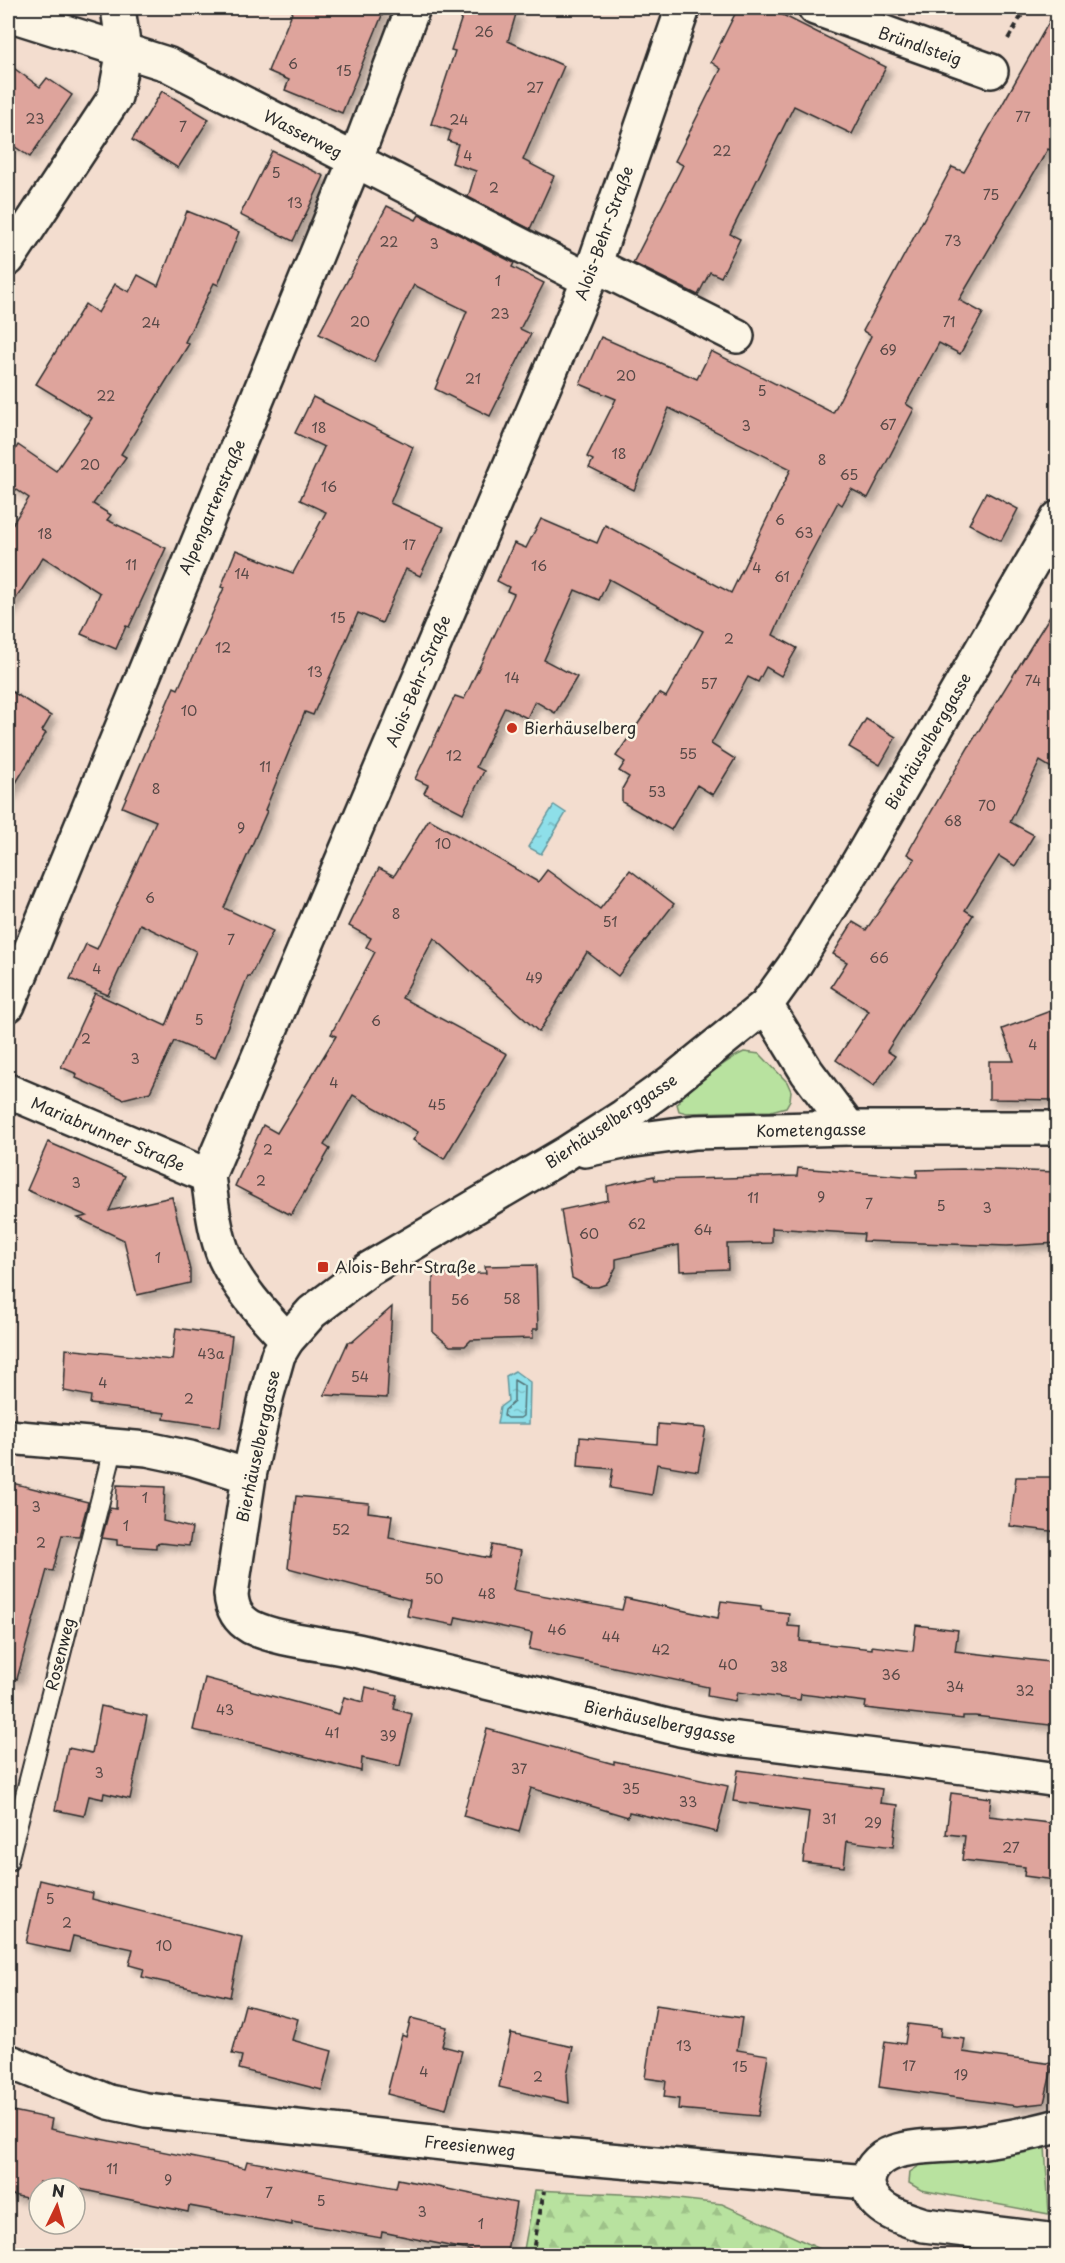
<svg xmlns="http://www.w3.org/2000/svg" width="1065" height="2263" font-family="'Playpen Sans',sans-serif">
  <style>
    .green { fill: #b8e29f; stroke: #728665; stroke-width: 1.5 }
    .forest { fill: url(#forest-firs); stroke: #728665; stroke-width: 1.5 }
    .water { fill: url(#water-ripples); stroke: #66979d; stroke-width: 1.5 }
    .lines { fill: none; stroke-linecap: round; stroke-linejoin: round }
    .shore { stroke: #537377; stroke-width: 1.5 }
    .building { fill: #dea49c; stroke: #2b2b2b; stroke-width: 1.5; filter: url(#shadow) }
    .lane-casing { stroke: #2b2b2b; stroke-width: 22 }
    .street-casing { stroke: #2b2b2b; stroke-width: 38 }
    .path { stroke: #2b2b2b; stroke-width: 4; stroke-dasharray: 6 4.5; stroke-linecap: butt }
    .lane { stroke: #fcf5e5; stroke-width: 18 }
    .street { stroke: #fcf5e5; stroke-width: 33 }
    .poi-dot { fill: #c8321e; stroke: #fcf5e5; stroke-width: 2 }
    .labels { text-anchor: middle; stroke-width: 5; stroke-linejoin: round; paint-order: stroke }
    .number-label { font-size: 14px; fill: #584947 }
    .street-label { font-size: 16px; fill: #2b2b2b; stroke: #fcf5e5 }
    .poi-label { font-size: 16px; fill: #2b2b2b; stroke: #fcf5e5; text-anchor: start }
  </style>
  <defs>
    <pattern id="forest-firs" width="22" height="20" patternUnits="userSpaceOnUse" patternTransform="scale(1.5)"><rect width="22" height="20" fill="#b8e29f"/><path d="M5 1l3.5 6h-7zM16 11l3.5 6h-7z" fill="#9ec289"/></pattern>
    <pattern id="water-ripples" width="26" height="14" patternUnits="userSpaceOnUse" patternTransform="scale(1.5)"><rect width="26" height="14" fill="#8edfe9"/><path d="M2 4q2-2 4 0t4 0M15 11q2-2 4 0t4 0" fill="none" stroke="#7bc0c8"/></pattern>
    <filter id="shadow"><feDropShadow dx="5.5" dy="5.5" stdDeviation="3" flood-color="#0004"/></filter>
  </defs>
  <rect width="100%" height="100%" fill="#f3ddcf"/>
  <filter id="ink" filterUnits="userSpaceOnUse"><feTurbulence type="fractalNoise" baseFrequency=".0167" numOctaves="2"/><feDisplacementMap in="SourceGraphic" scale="12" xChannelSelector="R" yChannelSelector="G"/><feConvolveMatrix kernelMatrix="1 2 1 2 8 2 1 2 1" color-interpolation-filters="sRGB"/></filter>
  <g filter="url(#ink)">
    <g class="green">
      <path d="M744,1052L760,1054L787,1082L791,1091L790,1100L786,1107L771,1111L687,1113L679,1111L677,1104C684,1091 730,1058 744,1052Z"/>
      <polygon points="1045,2146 1049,2214 921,2190 909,2183 910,2172 922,2164 1006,2155"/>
    </g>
    <polygon class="forest" points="535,2190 642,2195 722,2204 833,2255 523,2255"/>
    <g class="water">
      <polygon points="554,805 566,813 541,854 528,847"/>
      <polygon points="515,1371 530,1382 529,1424 497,1424 500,1407 508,1401 506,1376"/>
    </g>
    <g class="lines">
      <polygon class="shore" points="514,1380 524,1386 523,1416 520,1418 507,1418 504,1416 505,1410 514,1402"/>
    </g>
    <g class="building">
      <polygon points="294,8 385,8 342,113 285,90 289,80 268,71"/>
      <polygon points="465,8 498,8 516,14 508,41 564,66 523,160 554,176 530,229 468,197 476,171 452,163 458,144 448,141 451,131 431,124 455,51 451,50"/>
      <polygon points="738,8 769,8 886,67 852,134 794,106 730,234 740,239 721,277 710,272 698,295 633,263 683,165 675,161 721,69 711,62"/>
      <polygon points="1057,8 1058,154 1048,149 959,300 983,313 960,354 939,343 906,404 914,409 868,498 851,489 842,505 838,502 807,560 773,635 797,648 781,676 766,667 758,682 748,677 711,744 735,759 713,795 697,785 671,830 622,802 622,789 629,777 619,771 625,762 616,756 659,693 666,697 703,631 609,579 599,600 575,590 544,660 577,677 555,713 535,701 527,718 505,707 476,767 484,771 463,813 424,793 428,785 415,779 455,696 464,699 514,594 507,591 509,587 497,581 514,543 526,548 541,519 597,543 605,525 731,593 791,469 669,408 634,490 589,468 593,460 587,457 616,399 580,384 601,337 697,379 711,351 833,413 871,336 863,331 952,167 964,172"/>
      <polygon points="8,64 40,87 47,78 72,95 30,157 8,142"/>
      <polygon points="162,91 209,119 178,168 132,140"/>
      <polygon points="272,151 324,176 293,241 240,215"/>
      <polygon points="387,206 416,220 419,215 456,233 514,263 512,267 544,283 520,329 531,334 490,416 435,389 467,311 414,285 374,362 319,334"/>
      <polygon points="187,211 239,232 218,285 214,283 185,342 189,344 121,454 126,457 93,504 111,515 107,520 166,548 129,627 126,626 116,649 81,634 100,593 43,557 8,611 8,531 29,498 8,484 8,461 18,445 56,471 92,418 36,384 85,304 98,313 115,284 129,292 138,275 158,286"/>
      <polygon points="313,397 413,447 390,503 444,527 420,576 406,569 382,623 358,613 313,715 305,712 265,810 267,811 224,908 273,931 250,977 248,976 215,1058 174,1041 150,1092 123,1099 76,1078 77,1074 61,1067 95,993 166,1026 196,951 140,924 108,995 70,979 86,944 97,949 156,821 122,807 174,687 178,689 224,588 221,587 236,550 293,573 326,512 300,500 324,447 295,433"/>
      <polygon points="986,492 1018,509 1001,541 969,524"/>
      <polygon points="1058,603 1058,772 1040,761 1010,822 1034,835 1015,866 999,856 965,910 973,915 887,1051 895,1056 874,1086 836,1060 869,1011 831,987 847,962 833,954 853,922 866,930 915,859 907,854 968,748"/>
      <polygon points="8,689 51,716 42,731 46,733 8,796"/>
      <polygon points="866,719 896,737 880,765 849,747"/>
      <polygon points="429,819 538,882 547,870 600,909 630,870 674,904 618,976 587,952 539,1032 434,938 402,998 507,1054 444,1159 413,1140 418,1132 353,1095 324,1145 330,1149 291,1215 235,1186 263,1125 277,1133 336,1036 331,1034 375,952 366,947 371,938 349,926 379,868 394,876"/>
      <polygon points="1058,1008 1058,1100 989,1099 989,1061 1014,1061 1002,1029"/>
      <polygon points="48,1142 125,1176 109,1211 172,1197 190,1270 190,1283 137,1295 124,1240 78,1218 87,1216 27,1190"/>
      <polygon points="798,1168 917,1177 917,1170 962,1169 1058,1172 1058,1243 1007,1246 863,1241 864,1234 772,1228 772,1243 727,1244 728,1269 680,1271 679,1245 616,1259 616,1267 610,1279 606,1284 598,1287 589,1287 572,1278 561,1210 608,1200 607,1186 654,1176 655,1180 797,1176"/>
      <polygon points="536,1265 538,1329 533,1329 533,1338 471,1340 465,1346 450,1346 433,1332 433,1274 486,1273 485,1266"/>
      <polygon points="392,1307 387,1398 324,1395 348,1342 352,1342"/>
      <polygon points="176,1328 232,1336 220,1427 164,1419 165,1413 90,1404 91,1396 64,1391 66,1349 172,1360"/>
      <polygon points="658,1424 706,1428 698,1471 657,1464 652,1495 610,1488 613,1469 578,1466 580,1437 657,1444"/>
      <polygon points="1016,1477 1058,1477 1058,1532 1010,1526"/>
      <polygon points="8,1482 88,1502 79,1536 62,1535 53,1571 47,1570 17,1679 8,1677"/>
      <polygon points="117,1485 165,1487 163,1521 192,1528 189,1546 161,1543 156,1544 156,1548 117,1545 117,1540 102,1538 110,1508 116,1509"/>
      <polygon points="296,1496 369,1503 368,1512 392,1515 389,1538 489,1558 492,1545 521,1551 513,1590 622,1610 625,1598 718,1618 721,1601 761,1606 761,1610 789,1613 788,1626 801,1627 800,1641 872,1649 872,1646 913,1651 916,1625 958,1630 955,1651 1058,1663 1058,1726 975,1716 963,1716 963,1719 865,1708 866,1702 801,1694 800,1700 737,1692 735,1701 707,1696 708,1687 529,1649 532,1633 456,1617 454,1625 407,1616 410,1600 288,1568"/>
      <polygon points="205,1678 339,1714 344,1697 363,1702 366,1687 397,1695 394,1709 412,1714 400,1766 362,1758 361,1771 266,1746 193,1730"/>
      <polygon points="101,1706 147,1716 130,1799 104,1793 103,1799 89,1796 84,1816 55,1810 68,1748 92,1753"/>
      <polygon points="487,1729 614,1764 614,1761 728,1786 717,1832 629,1812 628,1817 531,1788 519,1832 463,1816"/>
      <polygon points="738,1770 882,1789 880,1803 898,1805 893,1847 847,1841 844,1867 803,1862 809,1812 733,1801"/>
      <polygon points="951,1793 991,1798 989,1816 1058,1824 1055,1880 1024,1876 1025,1867 962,1860 965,1836 946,1834"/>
      <polygon points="40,1880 93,1893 92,1899 242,1937 230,1997 142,1977 144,1969 129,1965 133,1949 73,1936 69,1952 26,1943"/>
      <polygon points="245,2005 298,2019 292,2040 332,2051 322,2090 239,2069 242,2056 232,2054"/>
      <polygon points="656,2005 742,2018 737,2050 768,2055 758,2116 678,2109 679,2099 664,2097 666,2081 645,2078"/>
      <polygon points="411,2018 447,2027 442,2046 462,2051 446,2109 387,2094 402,2035 406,2037"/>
      <polygon points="908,2024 941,2028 940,2036 965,2039 963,2052 1053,2064 1044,2103 1017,2106 879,2087 885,2041 905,2044"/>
      <polygon points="511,2033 573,2047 567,2074 569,2103 499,2087"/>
      <polygon points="8,2110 52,2119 50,2129 245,2168 247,2161 396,2188 398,2179 516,2203 506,2256 497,2256 382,2232 381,2238 292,2222 292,2225 189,2206 188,2212 75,2188 39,2182 35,2200 8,2194"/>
    </g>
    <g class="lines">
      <defs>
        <polyline id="lane" points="8,1862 114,1446"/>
        <g id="street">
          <polyline points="815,8 991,71"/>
          <polyline points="8,14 167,64 589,280"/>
          <polyline points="8,259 115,97 124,50 118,8"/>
          <polyline points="595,265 737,336"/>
          <path d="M1058,518L858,863L794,966L766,1005L670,1083L624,1116L565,1154L369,1269L312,1312L287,1340L278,1355L267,1394L249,1476L231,1594C232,1609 237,1619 251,1627C279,1641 330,1644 362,1652C468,1677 574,1704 680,1729L721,1737L980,1769L1058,1780"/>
          <polyline points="8,1005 355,161 413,8"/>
          <polyline points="766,1005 807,1072 849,1128"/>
          <polyline points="8,1091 208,1176"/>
          <polyline points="585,1150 627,1141 695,1132 849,1128 1058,1128"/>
          <path d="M287,1340C264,1315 239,1289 225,1258C214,1232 212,1204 208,1176L589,280L683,8"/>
          <polyline points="8,1437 147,1449 190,1458 249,1476"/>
          <polyline points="8,2061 109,2102 146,2110 550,2155 867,2182"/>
          <path d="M1058,2126C1030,2134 1000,2139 972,2143C947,2147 919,2144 895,2152C879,2157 864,2172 869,2189C875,2211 905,2219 924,2225L1058,2241"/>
        </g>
      </defs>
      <use href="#lane" class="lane-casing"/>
      <use href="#street" class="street-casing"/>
      <g class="path">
        <polyline points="1008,39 1026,8"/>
        <polyline points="1052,2165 1055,2205"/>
        <polyline points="532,2256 544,2191"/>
      </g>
      <use href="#lane" class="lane"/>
      <use href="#street" class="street"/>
    </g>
  </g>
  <g class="poi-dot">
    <circle cx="512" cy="728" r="6"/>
    <rect x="317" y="1261" width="12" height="12" rx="3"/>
  </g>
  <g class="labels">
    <g class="number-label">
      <text x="484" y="37">26</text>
      <text x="293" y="69">6</text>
      <text x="344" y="76">15</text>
      <text x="535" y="93">27</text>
      <text x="1023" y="122">77</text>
      <text x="35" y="124">23</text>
      <text x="459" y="125">24</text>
      <text x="183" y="132">7</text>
      <text x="722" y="156">22</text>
      <text x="468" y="161">4</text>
      <text x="276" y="178">5</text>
      <text x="494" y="193">2</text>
      <text x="991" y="200">75</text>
      <text x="295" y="208">13</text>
      <text x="953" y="246">73</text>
      <text x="389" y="247">22</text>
      <text x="434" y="249">3</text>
      <text x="498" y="286">1</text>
      <text x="500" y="319">23</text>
      <text x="360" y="327">20</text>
      <text x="949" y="327">71</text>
      <text x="151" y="328">24</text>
      <text x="888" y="355">69</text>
      <text x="626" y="381">20</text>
      <text x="473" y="384">21</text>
      <text x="762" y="396">5</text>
      <text x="106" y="401">22</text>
      <text x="888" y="430">67</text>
      <text x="746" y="431">3</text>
      <text x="319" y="433">18</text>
      <text x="619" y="459">18</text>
      <text x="822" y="465">8</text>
      <text x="90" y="470">20</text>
      <text x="849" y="480">65</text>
      <text x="329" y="492">16</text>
      <text x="780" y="525">6</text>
      <text x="804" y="538">63</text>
      <text x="45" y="539">18</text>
      <text x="409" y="550">17</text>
      <text x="131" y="570">11</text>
      <text x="539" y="571">16</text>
      <text x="757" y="573">4</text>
      <text x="242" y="579">14</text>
      <text x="782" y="582">61</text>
      <text x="338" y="623">15</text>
      <text x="729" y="644">2</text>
      <text x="223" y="653">12</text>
      <text x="315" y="677">13</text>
      <text x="512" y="683">14</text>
      <text x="1033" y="686">74</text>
      <text x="709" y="689">57</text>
      <text x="189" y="716">10</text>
      <text x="688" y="759">55</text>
      <text x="454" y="761">12</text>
      <text x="265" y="772">11</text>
      <text x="156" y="794">8</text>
      <text x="657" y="797">53</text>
      <text x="987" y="811">70</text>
      <text x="953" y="826">68</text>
      <text x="241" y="833">9</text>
      <text x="443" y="849">10</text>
      <text x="150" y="903">6</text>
      <text x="396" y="919">8</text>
      <text x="610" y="927">51</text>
      <text x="231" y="945">7</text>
      <text x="879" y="963">66</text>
      <text x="97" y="974">4</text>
      <text x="534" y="983">49</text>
      <text x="199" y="1025">5</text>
      <text x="376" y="1026">6</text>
      <text x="86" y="1044">2</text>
      <text x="1033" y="1050">4</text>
      <text x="135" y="1064">3</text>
      <text x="334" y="1088">4</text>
      <text x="437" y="1110">45</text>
      <text x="268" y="1155">2</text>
      <text x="261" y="1186">2</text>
      <text x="76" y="1188">3</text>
      <text x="821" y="1202">9</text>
      <text x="753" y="1203">11</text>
      <text x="869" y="1209">7</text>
      <text x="941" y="1211">5</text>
      <text x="987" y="1213">3</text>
      <text x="637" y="1229">62</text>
      <text x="703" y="1235">64</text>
      <text x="589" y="1239">60</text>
      <text x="158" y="1263">1</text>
      <text x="512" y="1304">58</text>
      <text x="460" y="1305">56</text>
      <text x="211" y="1359">43a</text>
      <text x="360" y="1382">54</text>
      <text x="103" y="1388">4</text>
      <text x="189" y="1404">2</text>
      <text x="145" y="1503">1</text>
      <text x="36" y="1512">3</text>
      <text x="126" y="1531">1</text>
      <text x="341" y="1535">52</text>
      <text x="41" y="1548">2</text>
      <text x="434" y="1584">50</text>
      <text x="487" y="1599">48</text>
      <text x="557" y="1635">46</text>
      <text x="611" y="1642">44</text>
      <text x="661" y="1655">42</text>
      <text x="728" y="1670">40</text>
      <text x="779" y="1672">38</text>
      <text x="891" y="1680">36</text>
      <text x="955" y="1692">34</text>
      <text x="1025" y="1696">32</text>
      <text x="225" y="1715">43</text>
      <text x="332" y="1738">41</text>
      <text x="388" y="1741">39</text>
      <text x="519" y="1774">37</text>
      <text x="99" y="1778">3</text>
      <text x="631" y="1794">35</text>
      <text x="688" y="1807">33</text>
      <text x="829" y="1824">31</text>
      <text x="873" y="1828">29</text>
      <text x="1011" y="1853">27</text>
      <text x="50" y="1904">5</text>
      <text x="67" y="1928">2</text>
      <text x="164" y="1951">10</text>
      <text x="684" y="2051">13</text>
      <text x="909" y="2071">17</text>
      <text x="740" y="2072">15</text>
      <text x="424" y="2077">4</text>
      <text x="961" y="2080">19</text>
      <text x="538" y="2082">2</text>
      <text x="112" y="2174">11</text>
      <text x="168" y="2185">9</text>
      <text x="269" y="2198">7</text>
      <text x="321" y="2206">5</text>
      <text x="422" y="2217">3</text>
      <text x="481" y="2229">1</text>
    </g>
    <g class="street-label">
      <text transform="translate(920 46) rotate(19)" y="6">Bründlsteig</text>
      <text transform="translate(303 134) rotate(27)" y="6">Wasserweg</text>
      <text transform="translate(604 233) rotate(-70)" y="6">Alois-Behr-Straße</text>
      <text transform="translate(212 507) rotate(-67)" y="6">Alpengartenstraße</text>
      <text transform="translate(418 681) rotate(-67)" y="6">Alois-Behr-Straße</text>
      <text transform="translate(928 741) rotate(-60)" y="6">Bierhäuselberggasse</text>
      <text transform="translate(611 1121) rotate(-34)" y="6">Bierhäuselberggasse</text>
      <text transform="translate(811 1130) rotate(-1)" y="6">Kometengasse</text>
      <text transform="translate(108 1134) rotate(23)" y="6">Mariabrunner Straße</text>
      <text transform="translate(258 1446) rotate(-78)" y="6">Bierhäuselberggasse</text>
      <text transform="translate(60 1654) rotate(-76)" y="6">Rosenweg</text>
      <text transform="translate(660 1722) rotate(12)" y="6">Bierhäuselberggasse</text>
      <text transform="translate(470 2146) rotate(6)" y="6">Freesienweg</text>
    </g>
    <g class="poi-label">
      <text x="524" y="734">Bierhäuselberg</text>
      <text x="335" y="1273">Alois-Behr-Straße</text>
    </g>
  </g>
  <rect width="1065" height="2263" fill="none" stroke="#fcf5e5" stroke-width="30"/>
  <rect x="15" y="15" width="1035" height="2233" fill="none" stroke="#2b2b2b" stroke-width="2" filter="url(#ink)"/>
  <g transform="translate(57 2206) rotate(5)"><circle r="28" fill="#fcf5e5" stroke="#a8a49b" stroke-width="1.5"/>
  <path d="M0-4.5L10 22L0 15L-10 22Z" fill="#c8321e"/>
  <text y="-9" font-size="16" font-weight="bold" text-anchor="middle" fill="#2b2b2b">N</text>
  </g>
</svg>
